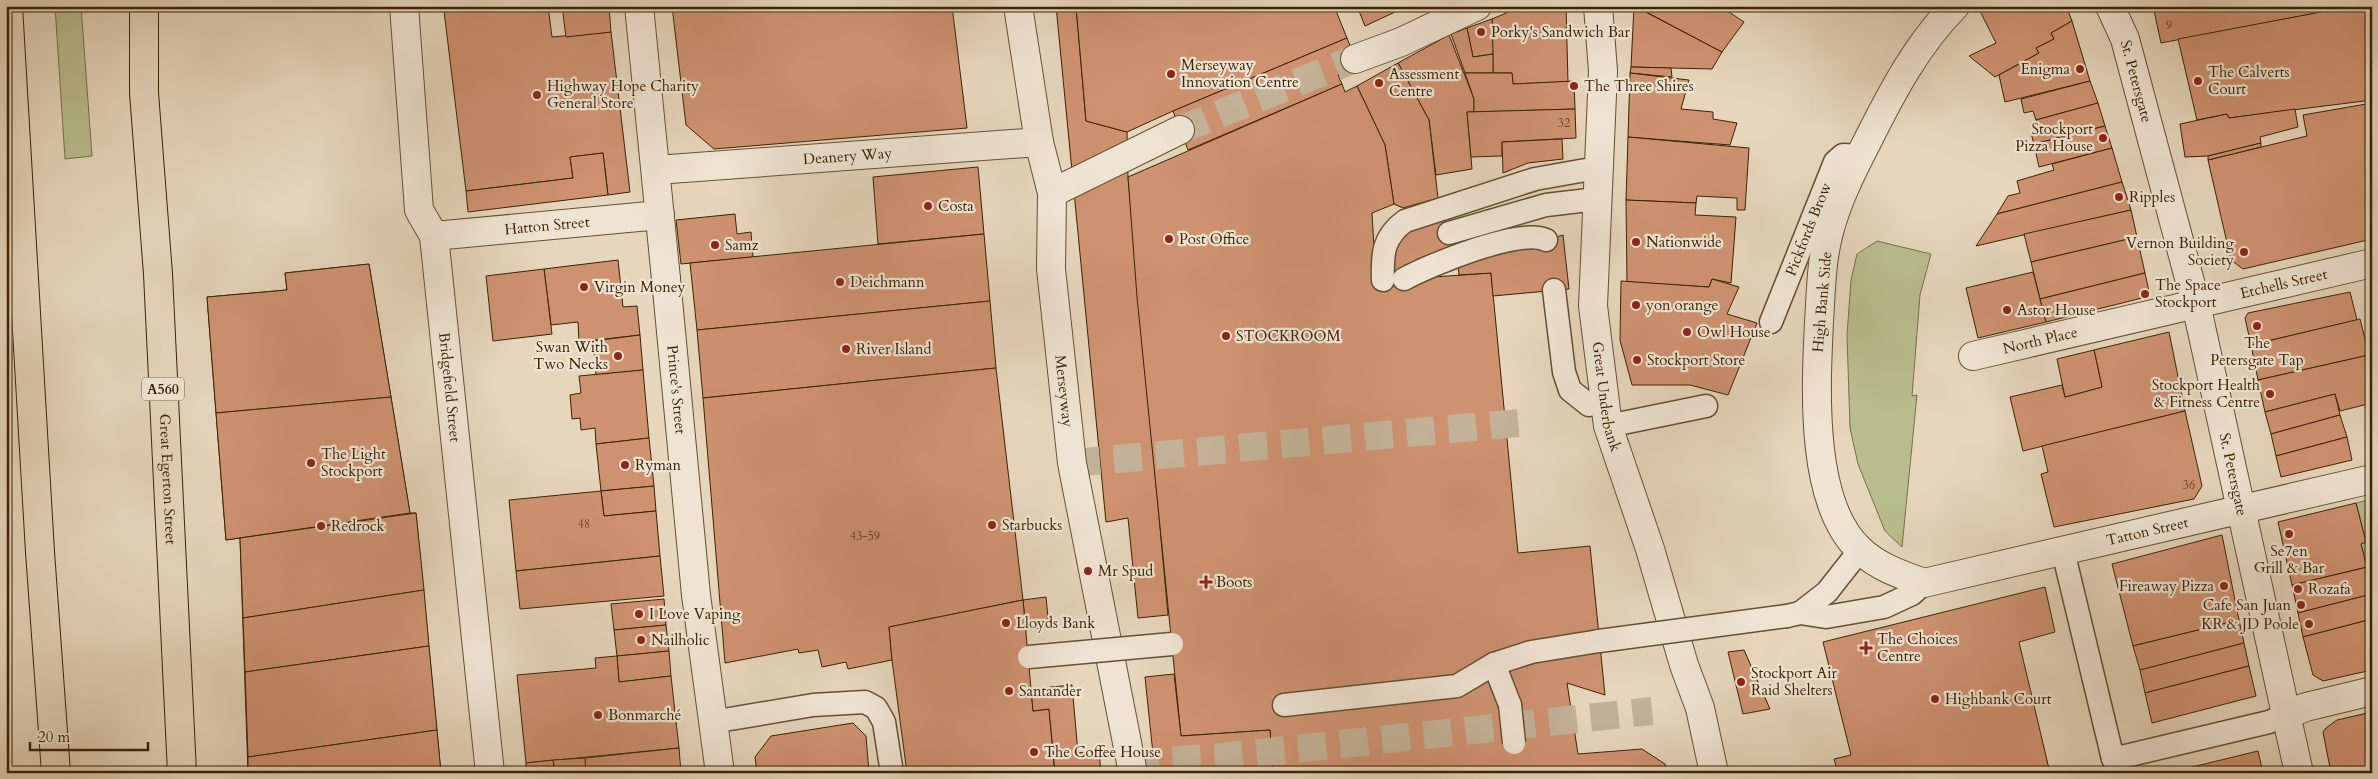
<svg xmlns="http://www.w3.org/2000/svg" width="2378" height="779" font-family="Cardo,serif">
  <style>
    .green { fill: #b8bd8e; stroke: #787049 }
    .building { fill: #cf9271; stroke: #392304 }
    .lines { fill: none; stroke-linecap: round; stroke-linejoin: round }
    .pedestrian-tunnel { stroke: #c3b297; stroke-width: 28; stroke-dasharray: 28 14; stroke-linecap: butt }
    .service-casing { stroke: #645032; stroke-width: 25 }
    .pedestrian-casing { stroke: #645032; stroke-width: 30 }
    .minor-casing { stroke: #645032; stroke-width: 30 }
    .primary-casing { stroke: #392304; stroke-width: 30 }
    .motorway-casing { stroke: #392304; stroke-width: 30 }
    .service { stroke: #efe4d3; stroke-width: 22 }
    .pedestrian { stroke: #efe4d3; stroke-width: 28 }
    .minor { stroke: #efe4d3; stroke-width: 28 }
    .primary { stroke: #e6d6bc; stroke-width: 28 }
    .motorway { stroke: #e6d6bc; stroke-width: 28 }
    .service-bridge-casing { stroke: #645032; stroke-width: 25; stroke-linecap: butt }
    .service-bridge { stroke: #efe4d3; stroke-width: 22 }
    .poi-dot { fill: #8f2418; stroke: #efe4d3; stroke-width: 2 }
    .labels { text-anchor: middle; stroke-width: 4.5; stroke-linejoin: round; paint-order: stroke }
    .number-label { font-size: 12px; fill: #5e3f1f }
    .shield { fill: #efe4d3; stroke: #705d42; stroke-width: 1 }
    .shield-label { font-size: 14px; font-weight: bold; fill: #392304 }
    .poi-label { font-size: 15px; fill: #392304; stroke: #efe4d3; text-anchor: start }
    .street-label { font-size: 15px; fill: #392304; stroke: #efe4d3 }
  </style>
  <rect width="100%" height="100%" fill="#e6d6bc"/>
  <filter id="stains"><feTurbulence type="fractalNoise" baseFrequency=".004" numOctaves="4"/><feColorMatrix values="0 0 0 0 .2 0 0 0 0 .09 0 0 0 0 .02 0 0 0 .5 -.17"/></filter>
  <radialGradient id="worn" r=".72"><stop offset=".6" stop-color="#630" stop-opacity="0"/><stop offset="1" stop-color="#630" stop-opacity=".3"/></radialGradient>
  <g class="green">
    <polygon points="55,6 81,6 92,156 65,159"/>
    <polygon points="1877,241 1931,254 1920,295 1912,396 1917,395 1902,547 1885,531 1858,464 1850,428 1847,335 1851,280 1857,254"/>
    <polygon points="2372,499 2372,566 2367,567 2361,544 2366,542 2356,503"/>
  </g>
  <g class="building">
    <polygon points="485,6 548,6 552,37 611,32 630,192 608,195 603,153 570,157 573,178 466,191 444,11"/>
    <polygon points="562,6 609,6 611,32 566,37"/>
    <polygon points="672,6 952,6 967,128 714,149 686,125"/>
    <polygon points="1056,6 1076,6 1086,121 1127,132 1128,177 1168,615 1138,618 1128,518 1106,522"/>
    <polygon points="1076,6 1334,6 1347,38 1173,111 1127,132 1086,121"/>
    <polygon points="1357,6 1408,6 1365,26"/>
    <polygon points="1523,6 1566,6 1568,82 1513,84 1512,73 1493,73 1492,19"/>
    <polygon points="1634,6 1722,52 1712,69 1631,67"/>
    <polygon points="1635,6 1720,6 1744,22 1722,52"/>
    <polygon points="1720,6 1734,6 1731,12"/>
    <polygon points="1985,6 2066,6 2072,21 2051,33 2054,39 2036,48 2039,53 1995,77 1969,56 1996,43 1980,11"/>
    <polygon points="2153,6 2353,6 2161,43"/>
    <polygon points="2353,6 2372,6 2372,100 2229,118 2227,114 2197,120 2178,39"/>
    <polygon points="1492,19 1493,54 1473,57 1467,28"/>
    <polygon points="2072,21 2090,81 2005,102 1999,75 2039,53 2036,48 2054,39 2051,33"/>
    <polygon points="1467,28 1473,57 1493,54 1493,73 1465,73 1451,34"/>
    <polygon points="1449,35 1474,99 1474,112 1467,112 1472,169 1436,175 1429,120 1398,63"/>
    <polygon points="1347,38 1358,66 1338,75 1342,84 1188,150 1173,111"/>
    <polygon points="1398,63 1429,120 1438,198 1403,208 1394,204 1385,145 1357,86"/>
    <polygon points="1631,67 1671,68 1672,77 1630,73"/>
    <polygon points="1465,73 1512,73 1513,84 1574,81 1575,109 1474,112 1474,99"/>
    <polygon points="1630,73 1689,80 1681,109 1713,112 1713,119 1737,123 1730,145 1628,137"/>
    <polygon points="2090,81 2098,103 2036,120 2033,111 2024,113 2021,99"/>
    <polygon points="1342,84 1345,92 1357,86 1385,145 1394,204 1372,213 1376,281 1491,273 1518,553 1590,546 1605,695 1567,683 1578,754 1642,749 1665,764 1667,773 1273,773 1270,730 1181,736 1137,297 1128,177"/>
    <polygon points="2098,103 2105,126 2034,144 2031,133 2038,130 2036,120"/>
    <polygon points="2372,103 2372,239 2243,269 2231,260 2208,160 2307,136 2303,115"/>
    <polygon points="1575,109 1576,138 1502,142 1502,156 1471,157 1467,112"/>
    <polygon points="2295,109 2298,127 2260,137 2261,143 2208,156 2185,157 2180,124 2227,114 2229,118"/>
    <polygon points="2105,126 2112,148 2039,167 2034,144"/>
    <polygon points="1628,137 1749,148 1745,210 1737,210 1737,198 1697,196 1696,203 1626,200"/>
    <polygon points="1562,139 1563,159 1528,163 1503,173 1502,142"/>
    <polygon points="2261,143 2261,147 2208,160 2208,156"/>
    <polygon points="2112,148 2122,182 1997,214 2008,196 2020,193 2017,181 2054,170 2052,164"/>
    <polygon points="603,153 608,195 468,212 466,191 573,178 570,157"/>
    <polygon points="978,167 984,234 878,244 873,177"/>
    <polygon points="2122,182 2131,210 1976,246 1997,214"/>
    <polygon points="1626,200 1696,203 1695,215 1736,217 1731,283 1712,279 1709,287 1627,282"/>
    <polygon points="2131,210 2137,237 2031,262 2024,234"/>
    <polygon points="735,214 737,234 751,232 753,257 681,264 676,220"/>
    <polygon points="1444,219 1452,249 1417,259 1393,280 1392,258 1397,242 1405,233"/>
    <polygon points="984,234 990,301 697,330 690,263"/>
    <polygon points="1563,235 1569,289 1493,296 1491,273 1459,275 1458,266"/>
    <polygon points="2137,237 2145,273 2040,299 2031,262"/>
    <polygon points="618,260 623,307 637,306 640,335 579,342 578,322 551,325 544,269"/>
    <polygon points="369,264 410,513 416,513 441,773 248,773 240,538 226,540 207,297 287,290 285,273"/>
    <polygon points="369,264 391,397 216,413 207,297 287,290 285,273"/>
    <polygon points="544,269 552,334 493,341 486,276"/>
    <polygon points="2033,272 2046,322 1978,338 1966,288"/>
    <polygon points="2145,273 2150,296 2046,322 2040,299"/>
    <polygon points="1712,279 1739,287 1727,314 1757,323 1728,395 1690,385 1632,385 1620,340 1621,281 1709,287"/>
    <polygon points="2350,292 2357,320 2251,345 2245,318 2248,313"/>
    <polygon points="990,301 996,368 703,398 697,330"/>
    <polygon points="2360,319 2369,355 2258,380 2251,345"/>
    <polygon points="2169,332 2185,411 2023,451 2010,397 2062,385 2065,397 2102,387 2094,350"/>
    <polygon points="640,335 643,370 596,375 593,341"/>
    <polygon points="2094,350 2102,387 2065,397 2057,359"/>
    <polygon points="2369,355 2372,355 2372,403 2340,411 2335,394 2265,412 2258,380"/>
    <polygon points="996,368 1023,600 889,627 892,660 848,669 846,662 822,667 818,650 799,653 798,649 725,663 703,398"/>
    <polygon points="643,370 649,438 596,444 595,428 581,430 580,418 572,419 570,395 581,393 579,376"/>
    <polygon points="2335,394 2340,415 2271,434 2265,412"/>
    <polygon points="391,397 410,513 226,540 216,413"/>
    <polygon points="2185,411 2202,486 2194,499 2054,527 2041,474 2048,472 2042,446"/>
    <polygon points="2340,415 2347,437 2276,456 2271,434"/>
    <polygon points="2347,437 2352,460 2281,477 2276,456"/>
    <polygon points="649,438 654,486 601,491 596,444"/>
    <polygon points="654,486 656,511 604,516 601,491"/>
    <polygon points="601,491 604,516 656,511 660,556 516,571 509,500"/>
    <polygon points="2356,503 2366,542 2361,544 2367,567 2292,585 2278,522"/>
    <polygon points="416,513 424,590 243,618 240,538"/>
    <polygon points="2222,535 2239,620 2133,646 2112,564"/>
    <polygon points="660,556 664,596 520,609 516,571"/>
    <polygon points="2372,566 2372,594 2298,613 2292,585"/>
    <polygon points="2045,587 2055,632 2019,642 2050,773 1838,773 1834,759 1851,755 1823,642"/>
    <polygon points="424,590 429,646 245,672 243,618"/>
    <polygon points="2372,594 2372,619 2303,637 2298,613"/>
    <polygon points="1046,597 1049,627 1026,630 1023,600"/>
    <polygon points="664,599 666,625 614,630 611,604"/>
    <polygon points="1023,600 1033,711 1049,709 1055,773 907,773 892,660 889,627"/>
    <polygon points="2372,619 2372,670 2323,681 2313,675 2303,637"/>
    <polygon points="2239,620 2244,643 2140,670 2133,646"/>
    <polygon points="666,625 669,651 617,656 614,630"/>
    <polygon points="2244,643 2249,666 2145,693 2140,670"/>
    <polygon points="429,646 437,730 248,757 245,672"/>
    <polygon points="1744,650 1770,709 1743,714 1728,652"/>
    <polygon points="669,651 671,676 619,682 617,656"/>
    <polygon points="617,656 619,682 671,676 679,748 526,763 517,675 596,668 595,658"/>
    <polygon points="2249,666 2256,696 2152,723 2145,693"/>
    <polygon points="1174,674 1181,736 1270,730 1273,773 1155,773 1145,677"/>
    <polygon points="1072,685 1078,753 1099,751 1101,773 1055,773 1049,709 1033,711 1031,689"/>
    <polygon points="2372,712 2372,773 2331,773 2323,732 2326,728 2337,720"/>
    <polygon points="853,723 866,736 869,773 757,773 755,757 771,736"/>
    <polygon points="437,730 441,773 248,773 248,757"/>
    <polygon points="679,748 681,773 586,773 585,758"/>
    <polygon points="2258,751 2263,773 2185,773 2184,769"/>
    <polygon points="585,758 586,773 555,773 553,760"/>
    <polygon points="553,760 555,773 526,773 526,763"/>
  </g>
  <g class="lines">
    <g class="pedestrian-tunnel">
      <polyline points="1180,130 1355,59"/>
      <polyline points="1072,463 1519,423"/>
      <polyline points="1131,764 1220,757 1652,711"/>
    </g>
    <defs>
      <g id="service">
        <polyline points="1449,233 1546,205 1597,199"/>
        <path d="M1404,279C1430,265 1521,227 1546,240"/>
        <path d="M1383,280C1382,254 1383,237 1405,221L1535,179L1597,168"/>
        <polyline points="1554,290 1564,372 1570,390 1589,405 1605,402"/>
        <path id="s1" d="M1771,322L1835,162L1843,155L1859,156"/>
        <polyline points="1608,426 1706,406"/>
        <polyline points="2063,551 2113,759 2269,722 2287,714"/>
        <polyline points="1800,613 1827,592 1860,550"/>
        <polyline points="1787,616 1800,613 1826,617 1884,607 1912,594 1924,583"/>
        <polyline points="1494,664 1510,705"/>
        <polyline points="1284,705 1457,686 1494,664 1531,652 1599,641"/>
        <polyline points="712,722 813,705 865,702 876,708 884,722 892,773"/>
      </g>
      <g id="pedestrian">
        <path id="s2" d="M1018,6L1039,142L1052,193L1051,269L1072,463L1133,773"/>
        <path id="s3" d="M656,170L1039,142"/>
        <polyline points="1052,193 1180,130"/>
        <path id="s4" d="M434,236L490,773"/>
        <path id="s5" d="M666,279L696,595L720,773"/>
      </g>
      <g id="minor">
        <path id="s6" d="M404,6L419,210L434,236L660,215"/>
        <polyline points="639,6 666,279"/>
        <path id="s7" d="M1598,6L1603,71L1593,306L1608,426L1650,549L1684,665L1700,708L1714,773"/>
        <path id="s8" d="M1955,6C1917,44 1891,94 1867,142C1852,171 1837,201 1829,232C1821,262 1821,292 1819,322C1816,386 1809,503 1860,550C1878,567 1902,575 1924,583L2372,479"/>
        <path id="s9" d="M2110,6L2125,39L2196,304L2299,773"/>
        <polyline points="1355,59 1401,42 1477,6"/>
        <path id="s10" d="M1973,356L2372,263"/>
        <polyline points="2287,714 2306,707 2372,691"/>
      </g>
      <g id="primary">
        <path id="s11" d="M144,6V93L158,274L182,773"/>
      </g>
      <polyline id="motorway" points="8,6 40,552 56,773"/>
    </defs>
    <use href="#service" class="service-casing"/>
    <use href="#pedestrian" class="pedestrian-casing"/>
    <use href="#minor" class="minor-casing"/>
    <use href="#primary" class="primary-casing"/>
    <use href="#motorway" class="motorway-casing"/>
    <use href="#service" class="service"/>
    <use href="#pedestrian" class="pedestrian"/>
    <use href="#minor" class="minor"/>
    <use href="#primary" class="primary"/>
    <use href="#motorway" class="motorway"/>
    <defs>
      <g id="service-bridge">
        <polyline points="1599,641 1787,616"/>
        <polyline points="1029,657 1172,644"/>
        <polyline points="1510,705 1514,743"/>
      </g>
    </defs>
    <use href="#service-bridge" class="service-bridge-casing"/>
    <use href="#service-bridge" class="service-bridge"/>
  </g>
  <g class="poi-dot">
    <circle cx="1481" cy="32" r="5"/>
    <circle cx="2080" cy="69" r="5"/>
    <circle cx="1171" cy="74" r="5"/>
    <circle cx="2198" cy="81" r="5"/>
    <circle cx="1379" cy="83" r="5"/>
    <circle cx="1574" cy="86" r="5"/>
    <circle cx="537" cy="95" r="5"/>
    <circle cx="2103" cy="138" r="5"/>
    <circle cx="2119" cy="197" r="5"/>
    <circle cx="928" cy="206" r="5"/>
    <circle cx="1169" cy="239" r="5"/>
    <circle cx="1636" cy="242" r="5"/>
    <circle cx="715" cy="245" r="5"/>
    <circle cx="2244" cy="252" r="5"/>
    <circle cx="840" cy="282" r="5"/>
    <circle cx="584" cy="287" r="5"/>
    <circle cx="2145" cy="294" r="5"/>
    <circle cx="1636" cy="305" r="5"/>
    <circle cx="2007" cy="310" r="5"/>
    <circle cx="2257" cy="326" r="5"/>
    <circle cx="1687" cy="332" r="5"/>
    <circle cx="1226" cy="336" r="5"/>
    <circle cx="846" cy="349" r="5"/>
    <circle cx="618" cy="356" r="5"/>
    <circle cx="1637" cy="360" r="5"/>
    <circle cx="2270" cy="394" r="5"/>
    <circle cx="311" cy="463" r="5"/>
    <circle cx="625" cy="465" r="5"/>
    <circle cx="992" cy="525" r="5"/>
    <circle cx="321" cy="526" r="5"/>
    <circle cx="2289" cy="534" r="5"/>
    <circle cx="1088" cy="571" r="5"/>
    <path d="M1203.5 574.5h5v5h5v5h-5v5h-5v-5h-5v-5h5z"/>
    <circle cx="2224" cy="586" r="5"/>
    <circle cx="2298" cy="589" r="5"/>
    <circle cx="2301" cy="605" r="5"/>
    <circle cx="639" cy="614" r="5"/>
    <circle cx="1006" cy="623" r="5"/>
    <circle cx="2309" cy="624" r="5"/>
    <circle cx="641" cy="640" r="5"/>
    <path d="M1863.5 640.5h5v5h5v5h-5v5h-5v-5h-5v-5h5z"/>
    <circle cx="1741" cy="682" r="5"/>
    <circle cx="1009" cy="691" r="5"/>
    <circle cx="1935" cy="699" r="5"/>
    <circle cx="598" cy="715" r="5"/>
    <circle cx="1034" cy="752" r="5"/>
  </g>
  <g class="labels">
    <g class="number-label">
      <text x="2169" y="29">9</text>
      <text x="1564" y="127">32</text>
      <text x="2189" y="489">36</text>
      <text x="584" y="528">48</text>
      <text x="865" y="540">43-59</text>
    </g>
    <rect class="shield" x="142" y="377.5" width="42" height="23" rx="4"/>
    <g class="shield-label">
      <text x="163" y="394">A560</text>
    </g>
    <g class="poi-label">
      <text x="1491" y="37">Porky's Sandwich Bar</text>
      <text x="1181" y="70">Merseyway<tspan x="1181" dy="17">Innovation Centre</tspan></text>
      <text x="2070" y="74" text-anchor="end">Enigma</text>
      <text x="2208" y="77">The Calverts<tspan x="2208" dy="17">Court</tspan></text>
      <text x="1389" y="79">Assessment<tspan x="1389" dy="17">Centre</tspan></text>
      <text x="547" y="91">Highway Hope Charity<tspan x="547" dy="17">General Store</tspan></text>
      <text x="1584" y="91">The Three Shires</text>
      <text x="2093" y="134" text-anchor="end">Stockport<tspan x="2093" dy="17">Pizza House</tspan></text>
      <text x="2129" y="202">Ripples</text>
      <text x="938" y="211">Costa</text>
      <text x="1179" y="244">Post Office</text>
      <text x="1646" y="247">Nationwide</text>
      <text x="2234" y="248" text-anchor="end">Vernon Building<tspan x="2234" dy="17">Society</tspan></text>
      <text x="725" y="250">Samz</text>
      <text x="850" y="287">Deichmann</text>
      <text x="2155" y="290">The Space<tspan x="2155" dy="17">Stockport</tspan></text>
      <text x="594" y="292">Virgin Money</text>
      <text x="1646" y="310">yon orange</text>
      <text x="2017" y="315">Astor House</text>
      <text x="1697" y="337">Owl House</text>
      <text x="1236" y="341">STOCKROOM</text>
      <text x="2257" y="348" text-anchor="middle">The<tspan x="2257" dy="17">Petersgate Tap</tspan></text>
      <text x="608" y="352" text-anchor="end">Swan With<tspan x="608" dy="17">Two Necks</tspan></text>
      <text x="856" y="354">River Island</text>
      <text x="1647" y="365">Stockport Store</text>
      <text x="2260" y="390" text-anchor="end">Stockport Health<tspan x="2260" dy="17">&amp; Fitness Centre</tspan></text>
      <text x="321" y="459">The Light<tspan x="321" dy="17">Stockport</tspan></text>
      <text x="635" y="470">Ryman</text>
      <text x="1002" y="530">Starbucks</text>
      <text x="331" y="531">Redrock</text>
      <text x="2289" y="556" text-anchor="middle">Se7en<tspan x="2289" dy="17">Grill &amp; Bar</tspan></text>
      <text x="1098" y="576">Mr Spud</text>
      <text x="1216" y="587">Boots</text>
      <text x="2214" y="591" text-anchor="end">Fireaway Pizza</text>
      <text x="2308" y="594">Rozafa</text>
      <text x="2291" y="610" text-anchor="end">Cafe San Juan</text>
      <text x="649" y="619">I Love Vaping</text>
      <text x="1016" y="628">Lloyds Bank</text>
      <text x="2299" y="629" text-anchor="end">KR &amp; JD Poole</text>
      <text x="1877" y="644">The Choices<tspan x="1877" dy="17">Centre</tspan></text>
      <text x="651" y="645">Nailholic</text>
      <text x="1751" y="678">Stockport Air<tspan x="1751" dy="17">Raid Shelters</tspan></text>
      <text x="1019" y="696">Santander</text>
      <text x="1945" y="704">Highbank Court</text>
      <text x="608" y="720">Bonmarché</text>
      <text x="1044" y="757">The Coffee House</text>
    </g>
    <g class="street-label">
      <text dy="5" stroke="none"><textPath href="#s9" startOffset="80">St. Petersgate</textPath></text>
      <text dy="5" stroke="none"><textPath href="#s3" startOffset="192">Deanery Way</textPath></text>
      <text dy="5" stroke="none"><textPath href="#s6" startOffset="348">Hatton Street</textPath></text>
      <text dy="5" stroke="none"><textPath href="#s1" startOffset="100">Pickfords Brow</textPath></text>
      <text dy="5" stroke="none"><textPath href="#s10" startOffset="319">Etchells Street</textPath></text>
      <text transform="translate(1822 302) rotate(-85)" y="5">High Bank Side</text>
      <text dy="5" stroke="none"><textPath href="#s10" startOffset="69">North Place</textPath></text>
      <text dy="5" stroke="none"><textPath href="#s4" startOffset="152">Bridgefield Street</textPath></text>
      <text dy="5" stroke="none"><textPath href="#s5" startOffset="111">Prince's Street</textPath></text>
      <text dy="5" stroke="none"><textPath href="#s2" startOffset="389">Merseyway</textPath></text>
      <text dy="5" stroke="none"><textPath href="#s7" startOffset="392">Great Underbank</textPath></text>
      <text dy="5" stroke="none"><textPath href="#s9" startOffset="485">St. Petersgate</textPath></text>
      <text dy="5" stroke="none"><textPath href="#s11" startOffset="474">Great Egerton Street</textPath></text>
      <text dy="5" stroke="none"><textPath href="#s8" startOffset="891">Tatton Street</textPath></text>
    </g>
  </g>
  <rect width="2378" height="779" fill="none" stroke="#e6d6bc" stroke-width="25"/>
  <rect x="8" y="8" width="2363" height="764" fill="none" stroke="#392304" stroke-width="2.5"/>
  <rect x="12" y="12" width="2353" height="754" fill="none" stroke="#392304"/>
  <path d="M30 742v8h118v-8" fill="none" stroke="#392304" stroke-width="2.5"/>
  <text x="38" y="742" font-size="15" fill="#392304" stroke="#efe4d3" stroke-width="4" paint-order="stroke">20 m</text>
  <rect width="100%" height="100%" filter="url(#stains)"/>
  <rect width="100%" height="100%" fill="url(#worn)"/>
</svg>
